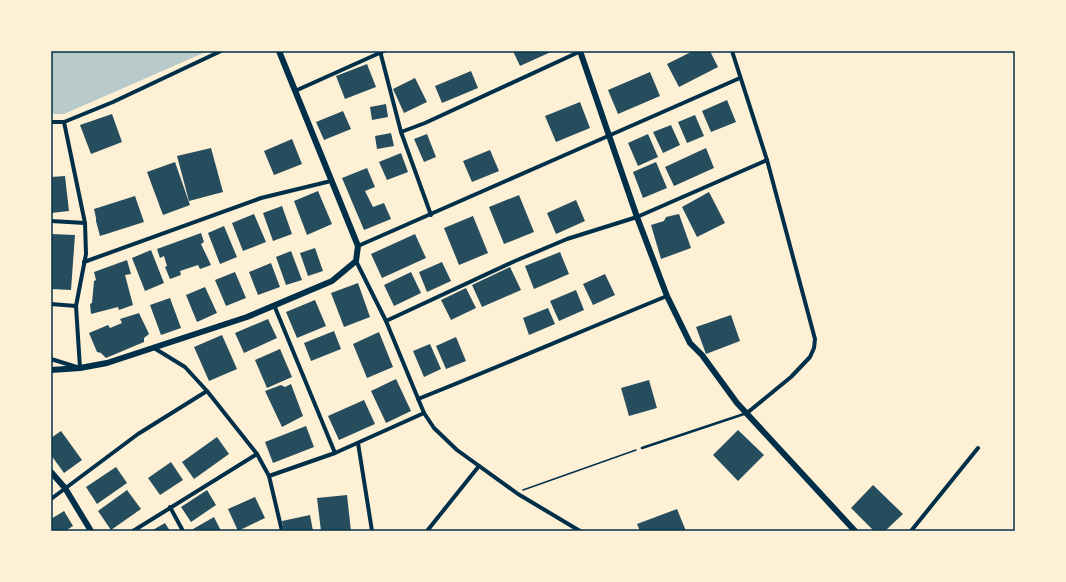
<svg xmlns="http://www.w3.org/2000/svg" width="1066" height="582" font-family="Georgia,serif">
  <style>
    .green { fill: #b9caca }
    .building { fill: #264d5e }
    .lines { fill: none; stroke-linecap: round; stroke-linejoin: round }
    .path { stroke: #003049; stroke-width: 1.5 }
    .service { stroke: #003049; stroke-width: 2.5 }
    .minor { stroke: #003049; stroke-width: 4 }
    .tertiary { stroke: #003049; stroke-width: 6 }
    .neatline { fill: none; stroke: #003049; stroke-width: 1.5 }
  </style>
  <rect width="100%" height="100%" fill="#fdf0d5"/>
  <polygon class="green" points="51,51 208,51 64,114 51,114"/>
  <g class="building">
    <polygon points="513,51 553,51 520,66"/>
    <polygon points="693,51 710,51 718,67 679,87 667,64"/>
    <polygon points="367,64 376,87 345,99 336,76"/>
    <polygon points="471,71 478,88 442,103 435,86"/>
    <polygon points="650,72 660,96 618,114 608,90"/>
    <polygon points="415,78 427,102 404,113 393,89"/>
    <polygon points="727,100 736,122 711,132 702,111"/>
    <polygon points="580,102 590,128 556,142 545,116"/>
    <polygon points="386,104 388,117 372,120 370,107"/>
    <polygon points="343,111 351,129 324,140 316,122"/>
    <polygon points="112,114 122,142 91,154 80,125"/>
    <polygon points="695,115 704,136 687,143 678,122"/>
    <polygon points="671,125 680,145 663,153 653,132"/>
    <polygon points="391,133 394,146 377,149 375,136"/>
    <polygon points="427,134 436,157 424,162 414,139"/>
    <polygon points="648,134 658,157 638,166 628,143"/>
    <polygon points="292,139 302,164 274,175 264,151"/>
    <polygon points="211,148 223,192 189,201 177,156"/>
    <polygon points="706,148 714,168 674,186 665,167"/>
    <polygon points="490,150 499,171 472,182 463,161"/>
    <polygon points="401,153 408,172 387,180 379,162"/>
    <polygon points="175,162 190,205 163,215 147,172"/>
    <polygon points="656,162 667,188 643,198 633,172"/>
    <polygon points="367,168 375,187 365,191 373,207 384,203 391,219 364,230 342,178"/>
    <polygon points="65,176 69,211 51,213 51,177"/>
    <polygon points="318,191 332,224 307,235 294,201"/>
    <polygon points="709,192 725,223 697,237 682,207"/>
    <polygon points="519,195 534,232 504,244 489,207"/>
    <polygon points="135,196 144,222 100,236 96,221 96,218 94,209"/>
    <polygon points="576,200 585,221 556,234 547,213"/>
    <polygon points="282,206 292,234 273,241 263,213"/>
    <polygon points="254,214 266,242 243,251 232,223"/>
    <polygon points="679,214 691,248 661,259 651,225 664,221 666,217"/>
    <polygon points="473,216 488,253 459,265 444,228"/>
    <polygon points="224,226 237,257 220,264 208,233"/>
    <polygon points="201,233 204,242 201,244 211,265 200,269 198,265 180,271 181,275 170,279 165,267 167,266 164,256 160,258 157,249"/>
    <polygon points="51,234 75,235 71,290 51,289"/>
    <polygon points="415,234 426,258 382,278 371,254"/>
    <polygon points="315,248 323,271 308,276 300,253"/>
    <polygon points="151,250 164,283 145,291 132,258"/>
    <polygon points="291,251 302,280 286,285 276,257"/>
    <polygon points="560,252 569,274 534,289 525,266"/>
    <polygon points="127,260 131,274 125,275 133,305 119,310 118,307 91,314 90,304 92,303 94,281 96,280 94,272"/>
    <polygon points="442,262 451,281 427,292 419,272"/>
    <polygon points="271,263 280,287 258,295 249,272"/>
    <polygon points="510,267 521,290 482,307 472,285"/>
    <polygon points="235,272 246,298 226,306 215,280"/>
    <polygon points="411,272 421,293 394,306 384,285"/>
    <polygon points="605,274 615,295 593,305 583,284"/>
    <polygon points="358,283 370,317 344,327 331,293"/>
    <polygon points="205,287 217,313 197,322 186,295"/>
    <polygon points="466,288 476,308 451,320 441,300"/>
    <polygon points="576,290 584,310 559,321 550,301"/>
    <polygon points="170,298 181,328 161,335 150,305"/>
    <polygon points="315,300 326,326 297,338 286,312"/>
    <polygon points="548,308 555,324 529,335 523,318"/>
    <polygon points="139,313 149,334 144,338 144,342 106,358 101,353 97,352 89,333 108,325 110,328 122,323 120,319"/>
    <polygon points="731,315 740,341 706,354 696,327"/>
    <polygon points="268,319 277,338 244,353 235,333"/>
    <polygon points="334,331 341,349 311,361 304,343"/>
    <polygon points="379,332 393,367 367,378 353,344"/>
    <polygon points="222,335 237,369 209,381 194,347"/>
    <polygon points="456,337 466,361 446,369 436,346"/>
    <polygon points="430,344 441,369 424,377 413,351"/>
    <polygon points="280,349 292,377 267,388 255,360"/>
    <polygon points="396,379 411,411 386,423 371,391"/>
    <polygon points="649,380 657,408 629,416 621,388"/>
    <polygon points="291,384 303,416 282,427 265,391 281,385 285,387"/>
    <polygon points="364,400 375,424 339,440 328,416"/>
    <polygon points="306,426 314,447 273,463 265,442"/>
    <polygon points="738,430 764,455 738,481 713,455"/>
    <polygon points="61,431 82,460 64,473 51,455 51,438"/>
    <polygon points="217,437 229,454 194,479 182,462"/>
    <polygon points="171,462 183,480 160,495 148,478"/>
    <polygon points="116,467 127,483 97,504 86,487"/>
    <polygon points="873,485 903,514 885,531 874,531 851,508"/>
    <polygon points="127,490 141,509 111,530 98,511"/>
    <polygon points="207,490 216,505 191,522 181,507"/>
    <polygon points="347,495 351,531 321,531 317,498"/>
    <polygon points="255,497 265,518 238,531 228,509"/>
    <polygon points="677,509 686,531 640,531 637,524"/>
    <polygon points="64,511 73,526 65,531 51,531 51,519"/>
    <polygon points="310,515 313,531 284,531 282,521"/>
    <polygon points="214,517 221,531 194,531 193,529"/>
    <polygon points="165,523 170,531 151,531"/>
  </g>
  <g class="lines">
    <polyline class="path" points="523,490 636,450"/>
    <polyline class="service" points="642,448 747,413"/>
    <g class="minor">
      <polyline points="380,51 401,132 431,215"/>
      <polyline points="732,51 767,160 815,339 814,348 810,357 791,377 747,413"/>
      <polyline points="295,91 384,51"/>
      <polyline points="51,122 64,122 113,102 221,51"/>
      <polyline points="401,132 425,123 581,51"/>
      <polyline points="51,221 85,223"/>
      <path d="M358,246C486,191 612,133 740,78"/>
      <polyline points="356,261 386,321 424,413 434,428 457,450 518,494 580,531"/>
      <polyline points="84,262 261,198 331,181"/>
      <polyline points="51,304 76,306"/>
      <polyline points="274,305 335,453"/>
      <polyline points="386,321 515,261 567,239 637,217 767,160"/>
      <polyline points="154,348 185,367 207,391 257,454 269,476 282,531"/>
      <polyline points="51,359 80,368 76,306 86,254 85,223 64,122"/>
      <path d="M418,399C501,366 584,330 667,296"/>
      <polyline points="358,443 372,531"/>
      <polyline points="269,476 335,453 424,413"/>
      <polyline points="51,499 138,434 207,391"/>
      <polyline points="170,507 183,531"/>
      <polyline points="133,531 257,454"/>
      <polyline points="427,531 479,466"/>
      <polyline points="911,531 978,448"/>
    </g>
    <g class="tertiary">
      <polyline points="580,51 637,217 667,296 690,343 702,355 737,403 855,531"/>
      <polyline points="51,370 80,368 107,363 247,317 332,281 356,261 358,246 279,51"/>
      <polyline points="51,472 65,488 91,531"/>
    </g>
  </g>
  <rect width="1066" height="582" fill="none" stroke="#fdf0d5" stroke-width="104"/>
  <rect x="52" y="52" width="962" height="478" class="neatline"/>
</svg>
